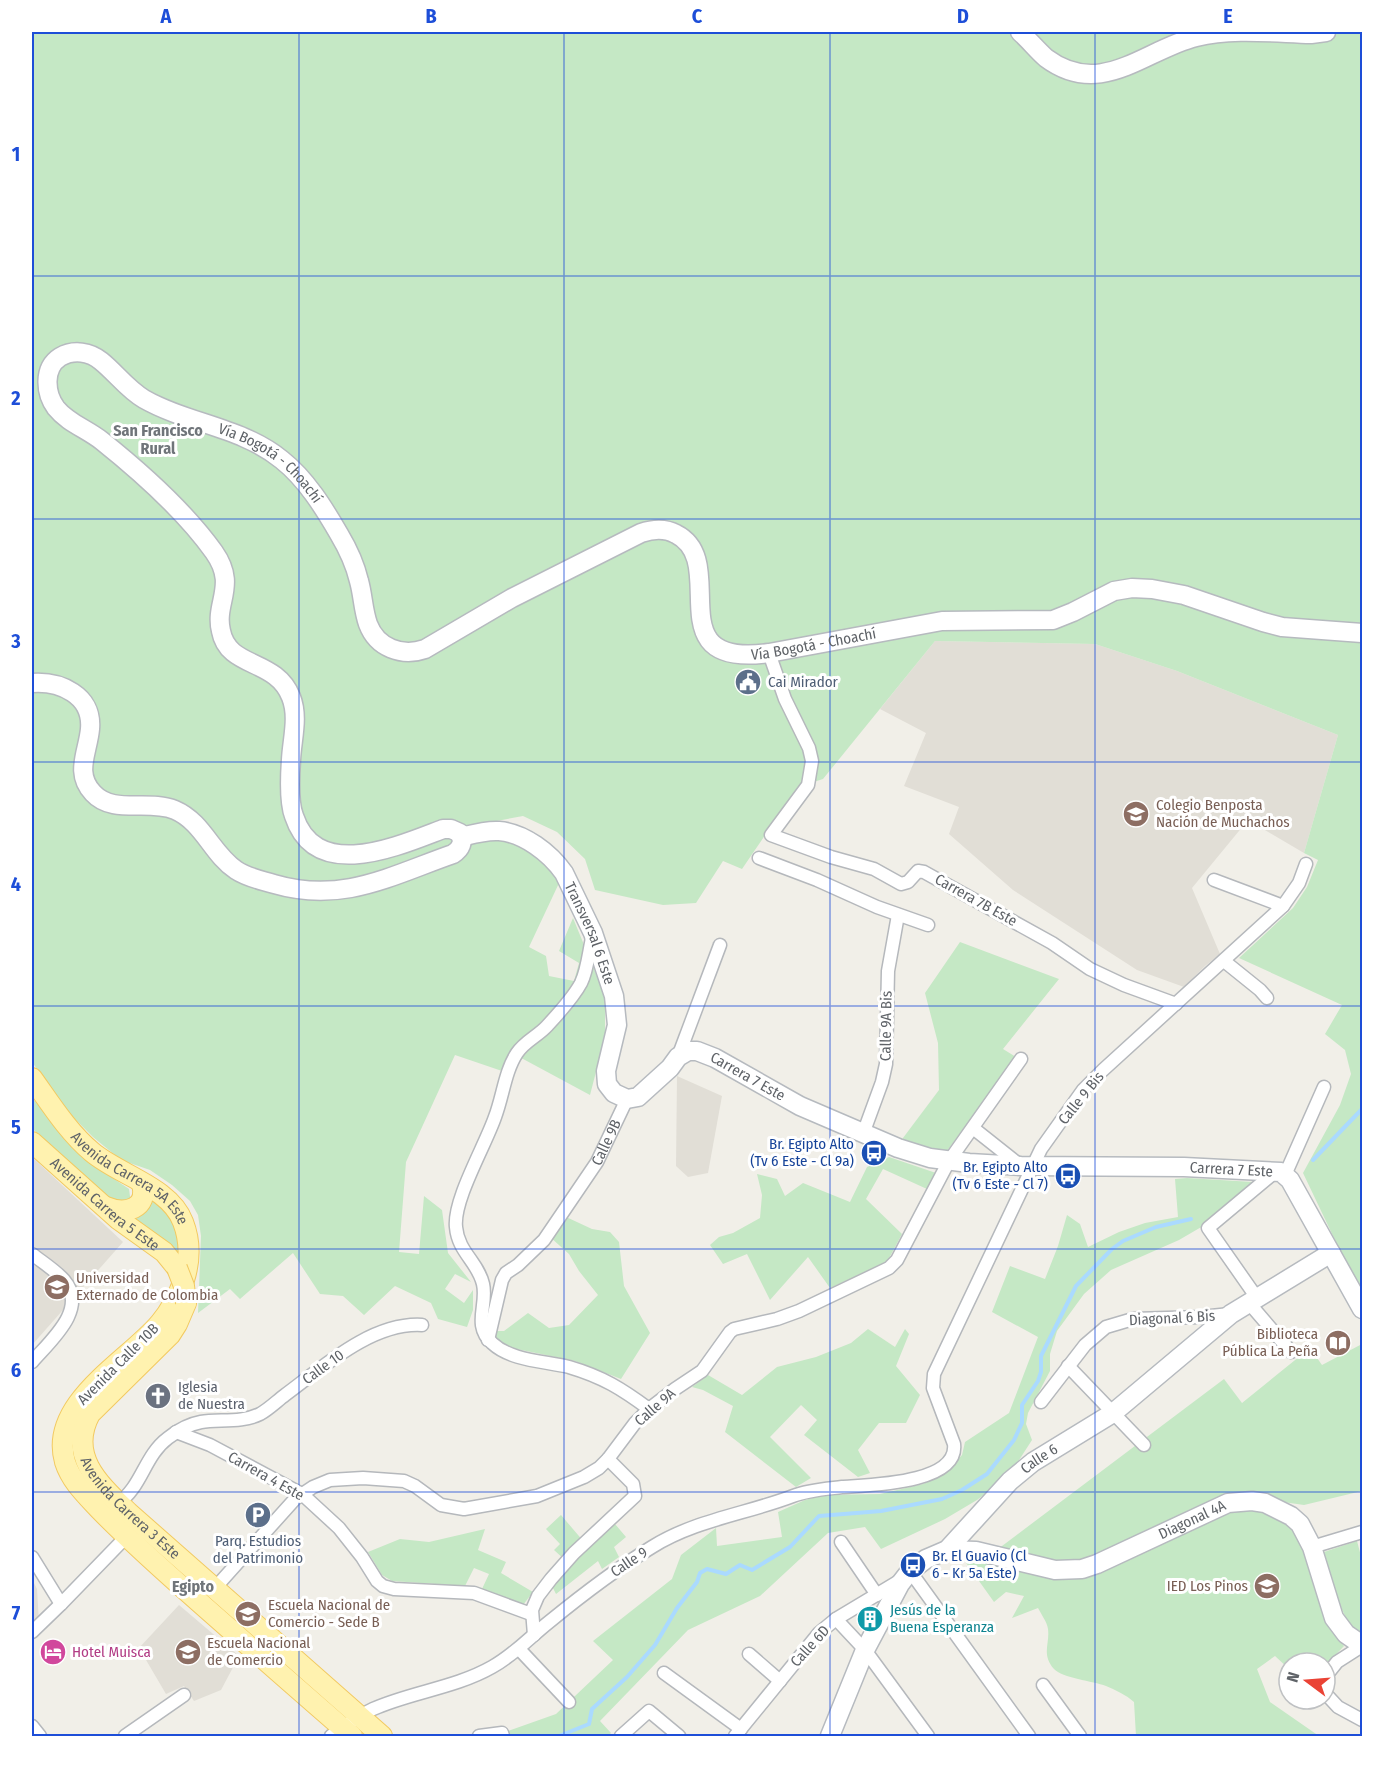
<svg xmlns="http://www.w3.org/2000/svg" width="1394" height="1768" font-family="'Fira Sans Condensed',sans-serif">
  <style>
    .education { fill: #e1ded6 }
    .green { fill: #c5e8c5 }
    .lines { fill: none; stroke-linecap: round; stroke-linejoin: round }
    .stream { stroke: #aadaff; stroke-width: 4 }
    .street-casing { stroke: #b5b8bc; stroke-width: 15 }
    .secondary-casing { stroke: #b6babf; stroke-width: 21 }
    .primary-casing { stroke: #f2c960; stroke-width: 22 }
    .street { stroke: #fff; stroke-width: 12 }
    .secondary { stroke: #fff; stroke-width: 18 }
    .primary { stroke: #fff2af; stroke-width: 20 }
    .primary-bridge-casing { stroke: #f2c960; stroke-width: 22; stroke-linecap: butt }
    .primary-bridge { stroke: #fff2af; stroke-width: 20 }
    .grid { fill: none; stroke: #1d4ed8; stroke-width: 1.5; stroke-opacity: 0.55 }
    .labels { text-anchor: middle; stroke-width: 6; stroke-linejoin: round; paint-order: stroke }
    .street-label { font-size: 15px; fill: #5f6368; stroke: #fff }
    .service-label { font-size: 15px; fill: #4e5e75; stroke: #fff; text-anchor: start }
    .education-label { font-size: 15px; fill: #785e54; stroke: #fff; text-anchor: start }
    .transit-label { font-size: 15px; fill: #164399; stroke: #fff; text-anchor: end }
    .worship-label { font-size: 15px; fill: #5b616d; stroke: #fff; text-anchor: start }
    .culture-label { font-size: 15px; fill: #0d838f; stroke: #fff; text-anchor: start }
    .hotel-label { font-size: 15px; fill: #b23c85; stroke: #fff; text-anchor: start }
    .neighbourhood-label { font-size: 16px; font-weight: bold; fill: #70757a; stroke: #fff }
    .neatline { fill: none; stroke: #1d4ed8; stroke-width: 2 }
    .grid-label { font-size: 20px; text-anchor: middle; font-weight: bold; fill: #1d4ed8 }
  </style>
  <rect width="100%" height="100%" fill="#f1efe8"/>
  <g class="education">
    <polygon points="935,641 1095,644 1177,671 1338,735 1304,853 1248,820 1192,888 1220,954 1205,966 1184,987 1137,970 1013,890 949,834 959,807 904,786 926,733 880,709"/>
    <polygon points="677,1076 722,1096 708,1173 688,1177 676,1166"/>
    <polygon points="32,1157 123,1242 32,1345"/>
    <polygon points="32,1579 37,1589 39,1623 32,1629"/>
    <polygon points="179,1605 239,1656 221,1690 194,1701 184,1686 166,1694 139,1648"/>
  </g>
  <g class="green">
    <polygon points="32,32 1362,32 1362,1291 1344,1259 1303,1173 1340,1105 1351,1074 1345,1050 1325,1034 1342,1005 1239,958 1293,908 1307,887 1318,860 1304,853 1338,735 1177,671 1095,644 935,641 823,779 798,787 742,869 723,861 696,903 663,905 595,890 585,859 557,832 523,816 486,823 508,840 526,849 546,863 560,881 529,947 546,956 549,976 574,981 579,963 559,951 573,918 605,996 605,1037 590,1095 512,1053 502,1071 455,1055 406,1162 399,1252 419,1254 424,1196 442,1210 448,1253 471,1282 455,1274 445,1289 464,1303 473,1290 473,1310 467,1327 438,1319 431,1303 395,1286 364,1315 343,1296 320,1294 293,1253 240,1299 230,1289 198,1313 201,1236 198,1215 190,1201 172,1185 150,1170 121,1160 93,1137 66,1110 32,1062"/>
    <polygon points="960,942 1059,979 1003,1049 1016,1057 947,1151 900,1142 939,1090 938,1043 925,993"/>
    <polygon points="32,1098 89,1162 129,1189 131,1204 118,1207 68,1164 32,1128"/>
    <polygon points="889,1157 936,1173 927,1189 883,1169 866,1199 902,1234 887,1262 830,1288 808,1257 770,1300 747,1254 723,1264 710,1245 719,1237 733,1233 760,1218 762,1195 757,1174 777,1179 785,1196 803,1183 850,1202 867,1167"/>
    <polygon points="1187,1178 1253,1182 1203,1223 1203,1226 1179,1240 1111,1270 1084,1294 1057,1331 1050,1354 1050,1371 1028,1413 1026,1424 1032,1440 1010,1474 977,1500 945,1519 881,1549 865,1527 828,1533 760,1596 688,1630 600,1721 611,1733 608,1736 503,1736 502,1733 556,1714 613,1660 593,1641 672,1579 681,1555 716,1528 717,1546 782,1537 778,1512 805,1500 824,1495 880,1494 923,1484 946,1473 962,1455 965,1442 1009,1413 1038,1337 992,1312 1010,1266 1045,1279 1058,1246 1067,1215 1080,1224 1088,1247 1119,1232 1145,1223 1178,1217 1175,1179"/>
    <polygon points="147,1195 173,1213 182,1261 132,1219 137,1216"/>
    <polygon points="564,1216 592,1229 610,1232 619,1242 624,1286 650,1333 621,1379 575,1361 507,1347 494,1340 494,1331 504,1331 528,1313 549,1328 569,1325 598,1295 579,1271 569,1254 550,1237"/>
    <polygon points="868,1329 895,1347 905,1329 909,1334 896,1366 920,1395 906,1423 879,1423 858,1450 870,1473 858,1477 804,1435 817,1420 801,1405 770,1437 811,1478 796,1487 725,1432 733,1406 703,1390 692,1387 708,1375 742,1395 777,1367 816,1357 851,1343"/>
    <path d="M1362,1344V1491L1304,1505L1283,1502L1251,1494L1086,1560C1055,1562 1028,1558 998,1549L1224,1379L1242,1403L1310,1348L1322,1365Z"/>
    <path d="M1257,1508L1285,1521L1302,1543L1330,1628L1344,1646L1325,1666V1663H1289V1669L1275,1656L1257,1669L1270,1702L1319,1736H1136L1134,1702C1126,1695 1116,1690 1106,1686C1093,1681 1062,1678 1054,1669C1041,1654 1050,1644 1048,1629C1047,1622 1041,1614 1038,1608L1012,1618L1024,1596L1006,1592L994,1602L964,1560L976,1558L1021,1571L1061,1577L1220,1512Z"/>
    <polygon points="561,1515 584,1542 565,1560 554,1550 560,1544 546,1529"/>
    <polygon points="615,1524 626,1537 614,1547 619,1557 602,1569 598,1561 556,1594 550,1582"/>
    <polygon points="485,1529 478,1550 506,1562 501,1573 533,1592 523,1605 482,1589 489,1574 474,1568 465,1586 392,1581 382,1575 368,1552 400,1539 429,1542"/>
    <path d="M1357,1541L1362,1560V1637C1339,1620 1333,1579 1324,1552Z"/>
  </g>
  <g class="lines">
    <g class="stream">
      <polyline points="1313,1160 1362,1109"/>
      <polyline points="559,1736 589,1724 592,1709 627,1677 655,1645 677,1608 697,1582 700,1573 707,1569 726,1574 740,1565 752,1570 790,1547 819,1516 881,1511 942,1499 962,1490 987,1474 1014,1440 1022,1423 1022,1405 1038,1381 1041,1372 1041,1356 1076,1286 1112,1249 1123,1241 1156,1227 1191,1219"/>
    </g>
    <defs>
      <g id="street">
        <polyline points="769,653 785,699 809,748 812,761 808,785 771,835 831,857 874,869 901,884 908,882 918,871 924,872 1052,943 1090,969 1124,985 1176,1004"/>
        <polyline points="759,858 817,880 877,907 928,925"/>
        <polyline points="1214,880 1283,906"/>
        <path d="M593,934C589,949 588,969 581,983C573,998 559,1013 547,1026C538,1036 525,1041 517,1053C505,1071 503,1096 495,1117C485,1146 453,1200 456,1227C458,1252 478,1262 483,1284C488,1305 472,1325 492,1343C511,1361 545,1361 569,1367C603,1377 622,1389 649,1409"/>
        <polyline points="1224,961 1260,990 1267,998"/>
        <polyline points="678,1057 720,945"/>
        <polyline points="973,1128 1021,1166"/>
        <polyline points="863,1134 882,1082 886,1064 888,971 898,915"/>
        <polyline points="1285,1175 1324,1087"/>
        <path d="M32,1254C42,1262 55,1270 64,1280C89,1309 50,1341 32,1362"/>
        <polyline points="1257,1298 1208,1228 1275,1172"/>
        <polyline points="1249,1303 1291,1352"/>
        <path id="s1" d="M488,1340L502,1280L506,1273L518,1265L544,1240L597,1162L627,1099"/>
        <polyline points="1068,1366 1144,1445"/>
        <polyline points="1041,1402 1085,1345 1106,1327 1133,1319 1201,1317 1230,1314"/>
        <polyline points="176,1432 210,1445 302,1494 339,1528 362,1557 377,1581 383,1586 394,1589 474,1593 531,1614"/>
        <path d="M118,1503C142,1487 144,1456 168,1438C177,1431 190,1424 201,1422C219,1419 242,1423 260,1414C269,1409 277,1401 285,1395C323,1367 372,1322 422,1325"/>
        <polyline points="841,1542 877,1595"/>
        <polyline points="1312,1547 1362,1532"/>
        <polyline points="32,1557 61,1604"/>
        <polyline points="910,1571 1029,1736"/>
        <polyline points="215,1588 295,1499 313,1487 330,1480 363,1478 404,1481 415,1486 441,1505 464,1509 537,1496 584,1477 599,1468 608,1459 635,1423 649,1409 675,1389 702,1371 730,1332 734,1329 777,1319 799,1311 889,1268 897,1260 949,1161 1021,1059"/>
        <polyline points="836,1619 865,1650 928,1736"/>
        <polyline points="32,1632 61,1604 126,1537"/>
        <polyline points="534,1635 532,1610 538,1596 551,1579 574,1553 635,1496 633,1484 608,1459"/>
        <polyline points="519,1649 569,1702"/>
        <polyline points="749,1654 780,1681"/>
        <polyline points="664,1673 741,1729"/>
        <polyline points="1325,1677 1337,1662 1362,1646"/>
        <polyline points="1043,1685 1080,1736"/>
        <polyline points="1325,1693 1338,1707 1362,1720"/>
        <polyline points="32,1726 40,1736"/>
        <polyline points="125,1736 184,1695"/>
        <path d="M331,1736C344,1727 358,1716 373,1709C411,1692 455,1688 492,1667C514,1655 530,1637 549,1622C582,1595 616,1569 652,1547C695,1520 746,1514 793,1496C808,1490 825,1489 842,1487C868,1485 959,1484 954,1444L933,1388L934,1374L1041,1149L1083,1090L1103,1070L1283,906L1299,883L1306,864"/>
        <polyline points="479,1736 502,1733 503,1736"/>
        <polyline points="621,1736 649,1711 679,1736"/>
        <polyline points="735,1736 819,1633 836,1619 901,1580"/>
      </g>
      <g id="secondary">
        <path d="M1020,32C1029,40 1037,50 1046,58C1101,99 1144,50 1196,37C1232,28 1274,33 1311,34L1326,32"/>
        <path id="s2" d="M32,683C60,681 93,695 90,729C88,752 74,773 93,793C113,815 148,799 175,810C203,822 212,854 236,870C248,878 261,880 274,884C342,904 390,876 453,854C461,849 464,842 460,833L451,829H443C398,846 316,883 294,816C289,803 290,774 291,760C292,739 299,717 291,697C276,658 228,669 221,631C214,602 238,586 214,552C184,510 142,473 102,441C87,429 68,423 56,408C45,393 43,368 60,357C74,349 90,352 101,361C116,373 127,389 144,399C188,424 242,427 282,460C306,479 324,508 339,534C348,549 355,564 359,581C363,595 363,610 368,624C377,648 402,657 425,649L512,598L641,533C653,529 665,528 676,534C732,562 654,669 769,653L942,621L1053,620L1073,612L1114,591L1132,588L1152,589L1184,595L1263,622L1282,627L1362,633"/>
        <path id="s3" d="M461,837C473,834 486,830 499,831C524,833 550,853 564,873L593,933L614,996L617,1025L606,1071L607,1084L614,1093L627,1099L638,1097L670,1068L678,1057L688,1051H697L715,1058L800,1106L898,1148L930,1158L969,1163L1021,1166L1184,1167L1281,1172L1290,1180L1362,1309"/>
        <path id="s4" d="M947,1550L976,1551L1055,1570L1082,1569L1097,1564L1228,1503L1252,1501L1265,1503L1291,1516L1300,1524L1312,1547L1334,1618L1346,1634L1362,1645"/>
        <path id="s5" d="M830,1736L865,1650L900,1584L910,1571L926,1559L947,1550L1010,1481L1033,1462L1113,1413L1231,1314L1331,1253"/>
      </g>
      <g id="primary">
        <path id="s6" d="M32,1078C50,1103 68,1132 92,1152C119,1175 170,1187 183,1222C190,1240 190,1261 184,1280C178,1296 171,1310 160,1323C128,1361 48,1403 65,1462C71,1481 86,1495 99,1509C131,1542 165,1572 199,1602C250,1647 301,1692 352,1736"/>
        <path id="s7" d="M32,1142L118,1219L164,1252L177,1268"/>
        <path d="M106,1207C125,1215 149,1209 142,1184"/>
        <path id="s8" d="M186,1303L177,1324L170,1335L90,1414C67,1456 100,1485 129,1513L382,1736"/>
      </g>
    </defs>
    <use href="#street" class="street-casing"/>
    <use href="#secondary" class="secondary-casing"/>
    <use href="#primary" class="primary-casing"/>
    <use href="#street" class="street"/>
    <use href="#secondary" class="secondary"/>
    <use href="#primary" class="primary"/>
    <defs>
      <polyline id="primary-bridge" points="177,1268 184,1286 186,1303"/>
    </defs>
    <use href="#primary-bridge" class="primary-bridge-casing"/>
    <use href="#primary-bridge" class="primary-bridge"/>
  </g>
  <path class="grid" d="M299,32V1736M564,32V1736M830,32V1736M1095,32V1736M32,276H1362M32,519H1362M32,762H1362M32,1006H1362M32,1249H1362M32,1492H1362"/>
  <defs>
    <symbol id="civic-disc" viewBox="-11 -11 22 22"><circle r="9.5" fill="#5c6f8a" stroke="#fff"/><path d="M-.6-6.5H3V-4.5H.6V-3L4-1V1h2V6H-6V1h2V-1L-.6-3ZM-1.2 2.5V6h2.4V2.5Z" fill="#fff"/></symbol>
    <symbol id="school-disc" viewBox="-11 -11 22 22"><circle r="9.5" fill="#8d6e63" stroke="#fff"/><path d="M0-5L7-2L0 1L-7-2ZM-4 1L0 2.5L4 1V4Q0 6-4 4Z" fill="#fff"/></symbol>
    <symbol id="bus-disc" viewBox="-11 -11 22 22"><circle r="9.5" fill="#1a4fb4" stroke="#fff"/><path d="M-5-6H5V4H4V6H2V4H-2V6H-4V4H-5ZM-3.5-4V0h7V-4ZM-3.5 1.2v1.5H-2V1.2ZM2 1.2v1.5H3.5V1.2Z" fill="#fff"/></symbol>
    <symbol id="university-disc" viewBox="-11 -11 22 22"><circle r="9.5" fill="#8d6e63" stroke="#fff"/><path d="M0-5L7-2L0 1L-7-2ZM-4 1L0 2.5L4 1V4Q0 6-4 4Z" fill="#fff"/></symbol>
    <symbol id="library-disc" viewBox="-11 -11 22 22"><circle r="9.5" fill="#8d6e63" stroke="#fff"/><path d="M-6-4Q-3-5.5-.7-3.5V5Q-3 3-6 4ZM6-4Q3-5.5 .7-3.5V5Q3 3 6 4Z" fill="#fff"/></symbol>
    <symbol id="church-disc" viewBox="-11 -11 22 22"><circle r="9.5" fill="#6b7280" stroke="#fff"/><path d="M-1.2-6h2.4v3.5h3.3v2.4h-3.3V6h-2.4V-.1h-3.3v-2.4h3.3Z" fill="#fff"/></symbol>
    <symbol id="parking-disc" viewBox="-11 -11 22 22"><circle r="9.5" fill="#5c6f8a" stroke="#fff"/><path d="M-3.5-5.5H1a3.5 3.5 0 0 1 0 7H-1V5.5H-3.5ZM-1-3.4V-.6H.8a1.4 1.4 0 0 0 0-2.8Z" fill="#fff"/></symbol>
    <symbol id="building-disc" viewBox="-11 -11 22 22"><circle r="9.5" fill="#0f9aa8" stroke="#fff"/><path d="M-4-6H4V6H1V3H-1V6H-4ZM-2.5-4.3h1.7v1.8h-1.7ZM.8-4.3h1.7v1.8H.8ZM-2.5-1h1.7V.8h-1.7ZM.8-1h1.7V.8H.8Z" fill="#fff"/></symbol>
    <symbol id="hotel-disc" viewBox="-11 -11 22 22"><circle r="9.5" fill="#d1479c" stroke="#fff"/><path d="M-6-4.5h1.5V1H6V5H4.5V3h-9V5H-6ZM-4 0a1.8 1.8 0 1 1 3.6 0ZM.5 0V-2.5h3Q6-2.5 6 0Z" fill="#fff"/></symbol>
  </defs>
  <g fill-rule="evenodd">
    <use href="#civic-disc" x="733" y="667" width="30" height="30"/>
    <use href="#school-disc" x="1121" y="799" width="30" height="30"/>
    <use href="#bus-disc" x="859" y="1138" width="30" height="30"/>
    <use href="#bus-disc" x="1053" y="1161" width="30" height="30"/>
    <use href="#university-disc" x="42" y="1272" width="30" height="30"/>
    <use href="#library-disc" x="1323" y="1328" width="30" height="30"/>
    <use href="#church-disc" x="143" y="1381" width="30" height="30"/>
    <use href="#parking-disc" x="243" y="1500" width="30" height="30"/>
    <use href="#bus-disc" x="898" y="1550" width="30" height="30"/>
    <use href="#school-disc" x="1252" y="1571" width="30" height="30"/>
    <use href="#school-disc" x="233" y="1599" width="30" height="30"/>
    <use href="#building-disc" x="855" y="1604" width="30" height="30"/>
    <use href="#hotel-disc" x="38" y="1637" width="30" height="30"/>
    <use href="#school-disc" x="173" y="1637" width="30" height="30"/>
  </g>
  <g class="labels">
    <g class="street-label">
      <text dy="5" stroke="none"><textPath href="#s2" startOffset="1582">Vía Bogotá - Choachí</textPath></text>
      <text dy="5" stroke="none"><textPath href="#s2" startOffset="2355">Vía Bogotá - Choachí</textPath></text>
      <text transform="translate(976 900) rotate(29)" y="5">Carrera 7B Este</text>
      <text dy="5" stroke="none"><textPath href="#s3" startOffset="184">Transversal 6 Este</textPath></text>
      <text transform="translate(886 1026) rotate(-89)" y="5">Calle 9A Bis</text>
      <text dy="5" stroke="none"><textPath href="#s3" startOffset="512">Carrera 7 Este</textPath></text>
      <text transform="translate(1081 1098) rotate(-51)" y="5">Calle 9 Bis</text>
      <text dy="5" stroke="none"><textPath href="#s1" startOffset="236">Calle 9B</textPath></text>
      <text dy="5" stroke="none"><textPath href="#s3" startOffset="1014">Carrera 7 Este</textPath></text>
      <text dy="5" stroke="none"><textPath href="#s6" startOffset="142">Avenida Carrera 5A Este</textPath></text>
      <text dy="5" stroke="none"><textPath href="#s7" startOffset="96">Avenida Carrera 5 Este</textPath></text>
      <text transform="translate(1172 1318) rotate(-3)" y="5">Diagonal 6 Bis</text>
      <text transform="translate(118 1364) rotate(-45)" y="5">Avenida Calle 10B</text>
      <text transform="translate(323 1367) rotate(-36)" y="5">Calle 10</text>
      <text transform="translate(655 1407) rotate(-41)" y="5">Calle 9A</text>
      <text dy="5" stroke="none"><textPath href="#s5" startOffset="357">Calle 6</textPath></text>
      <text transform="translate(266 1476) rotate(29)" y="5">Carrera 4 Este</text>
      <text dy="5" stroke="none"><textPath href="#s8" startOffset="262">Avenida Carrera 3 Este</textPath></text>
      <text dy="5" stroke="none"><textPath href="#s4" startOffset="258">Diagonal 4A</textPath></text>
      <text transform="translate(629 1562) rotate(-34)" y="5">Calle 9</text>
      <text transform="translate(810 1646) rotate(-48)" y="5">Calle 6D</text>
    </g>
    <g class="service-label">
      <text x="768" y="687">Cai Mirador</text>
      <text x="258" y="1546" text-anchor="middle">Parq. Estudios<tspan x="258" dy="17">del Patrimonio</tspan></text>
    </g>
    <g class="education-label">
      <text x="1156" y="810">Colegio Benposta<tspan x="1156" dy="17">Nación de Muchachos</tspan></text>
      <text x="76" y="1283">Universidad<tspan x="76" dy="17">Externado de Colombia</tspan></text>
      <text x="1318" y="1339" text-anchor="end">Biblioteca<tspan x="1318" dy="17">Pública La Peña</tspan></text>
      <text x="1248" y="1591" text-anchor="end">IED Los Pinos</text>
      <text x="268" y="1610">Escuela Nacional de<tspan x="268" dy="17">Comercio - Sede B</tspan></text>
      <text x="207" y="1648">Escuela Nacional<tspan x="207" dy="17">de Comercio</tspan></text>
    </g>
    <g class="transit-label">
      <text x="854" y="1149">Br. Egipto Alto<tspan x="854" dy="17">(Tv 6 Este - Cl 9a)</tspan></text>
      <text x="1048" y="1172">Br. Egipto Alto<tspan x="1048" dy="17">(Tv 6 Este - Cl 7)</tspan></text>
      <text x="932" y="1561" text-anchor="start">Br. El Guavio (Cl<tspan x="932" dy="17">6 - Kr 5a Este)</tspan></text>
    </g>
    <g class="worship-label">
      <text x="178" y="1392">Iglesia<tspan x="178" dy="17">de Nuestra</tspan></text>
    </g>
    <g class="culture-label">
      <text x="890" y="1615">Jesús de la<tspan x="890" dy="17">Buena Esperanza</tspan></text>
    </g>
    <g class="hotel-label">
      <text x="72" y="1657">Hotel Muisca</text>
    </g>
    <g class="neighbourhood-label">
      <text x="158" y="436">San Francisco<tspan x="158" dy="18">Rural</tspan></text>
      <text x="193" y="1592">Egipto</text>
    </g>
  </g>
  <rect width="1394" height="1768" fill="none" stroke="#ffffff" stroke-width="66"/>
  <g transform="translate(1307 1681) rotate(286)"><circle r="28" fill="#ffffff" stroke="#bfc1c3" stroke-width="1.5"/>
  <path d="M0-4.5L10 22L0 15L-10 22Z" fill="#ea4335"/>
  <text y="-9" font-size="16" font-weight="bold" text-anchor="middle" fill="#5f6368">N</text>
  </g>
  <rect x="33" y="33" width="1328" height="1702" class="neatline"/>
  <g class="grid-label">
    <text x="166" y="23">A</text>
    <text x="431" y="23">B</text>
    <text x="697" y="23">C</text>
    <text x="963" y="23">D</text>
    <text x="1228" y="23">E</text>
    <text x="16" y="161">1</text>
    <text x="16" y="405">2</text>
    <text x="16" y="648">3</text>
    <text x="16" y="891">4</text>
    <text x="16" y="1134">5</text>
    <text x="16" y="1377">6</text>
    <text x="16" y="1620">7</text>
  </g>
</svg>
